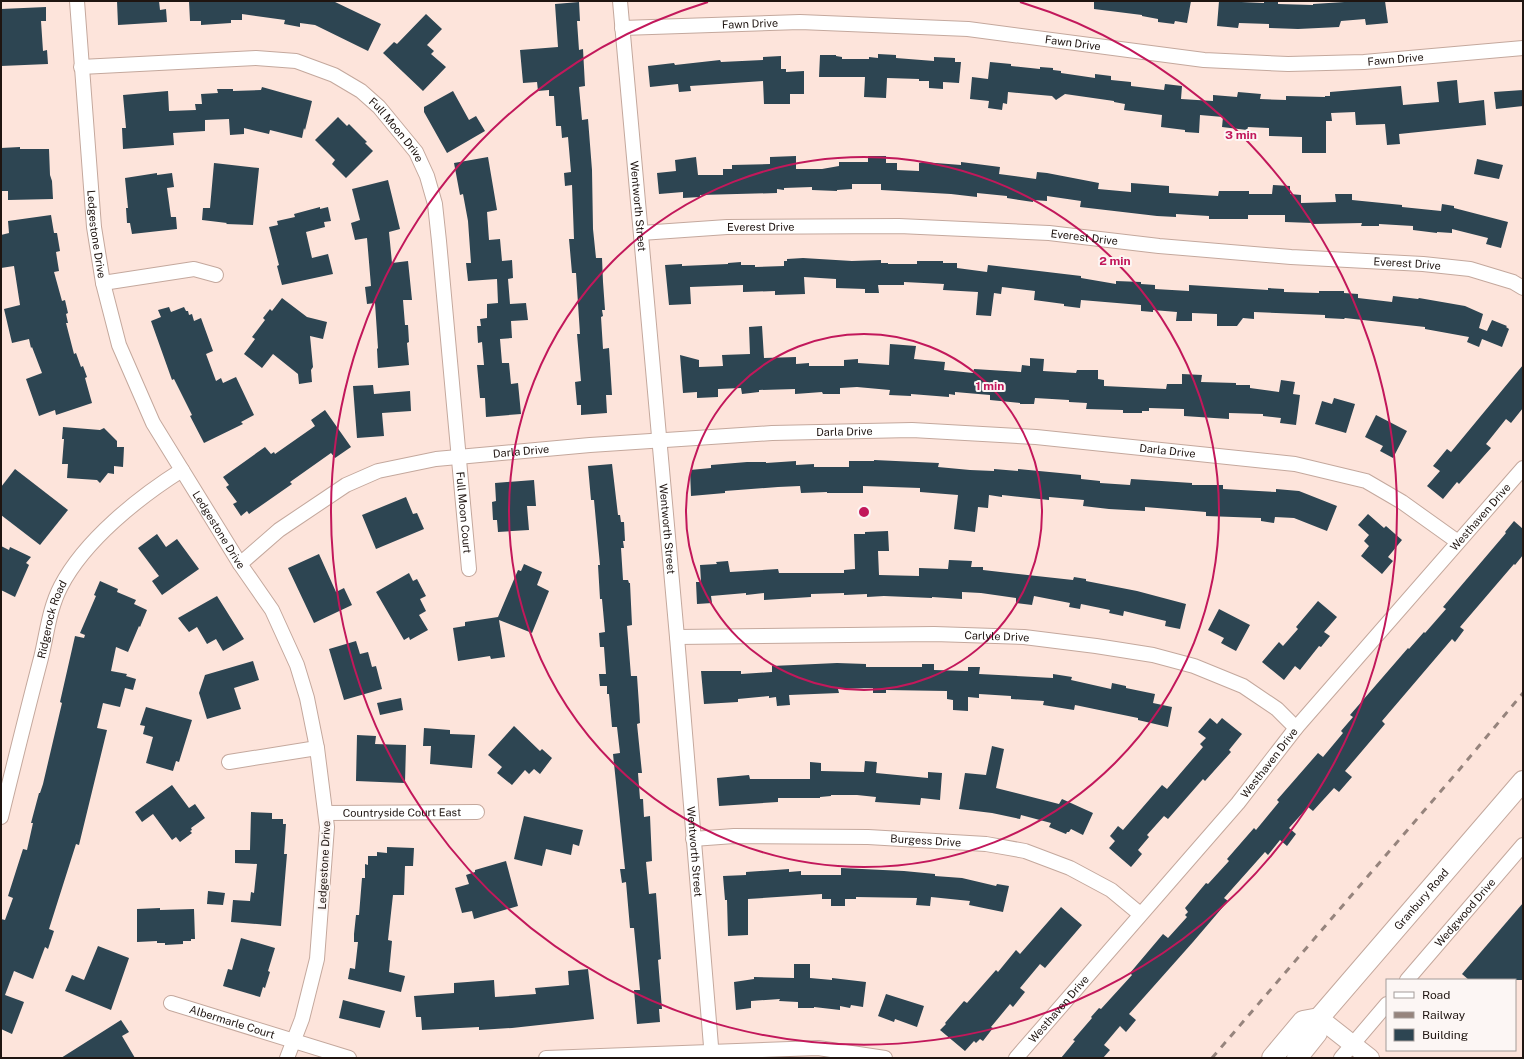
<svg xmlns="http://www.w3.org/2000/svg" width="1524" height="1059" font-family="'Public Sans',sans-serif">
  <style>
    .building { fill: #2d4552 }
    .lines { fill: none; stroke-linecap: round; stroke-linejoin: round }
    .minor-casing { stroke: #c4a89d; stroke-width: 16 }
    .tertiary-casing { stroke: #c4a89d; stroke-width: 20 }
    .secondary-casing { stroke: #c4a89d; stroke-width: 22 }
    .minor { stroke: #fff; stroke-width: 14 }
    .tertiary { stroke: #fff; stroke-width: 18 }
    .secondary { stroke: #fff; stroke-width: 20 }
    .rail { stroke: #96847d; stroke-width: 3; stroke-dasharray: 7 7; stroke-linecap: butt }
    .ring { fill: none; stroke: #c2185b; stroke-width: 2 }
    .labels { text-anchor: middle; stroke-width: 4; stroke-linejoin: round; paint-order: stroke }
    .street-label { font-size: 11px; fill: #1f1511; stroke: #fcf6f4 }
    .centre { fill: #c2185b; stroke: #fcf6f4; stroke-width: 2 }
    .ring-label { font-size: 12px; text-anchor: middle; font-weight: bold; fill: #c2185b; stroke: #fcf6f4; stroke-width: 4; stroke-linejoin: round; paint-order: stroke }
  </style>
  <rect width="100%" height="100%" fill="#fde4db"/>
  <g class="building">
    <polygon points="117,1 159,1 160,10 166,9 167,22 118,25"/>
    <polygon points="189,1 333,1 381,24 368,51 315,25 300,23 300,27 284,24 285,20 242,14 242,20 231,20 231,23 201,25 201,21 190,21"/>
    <polygon points="1094,1 1191,1 1187,23 1175,21 1174,24 1158,22 1158,19 1142,16 1142,15 1094,9"/>
    <polygon points="1219,1 1264,3 1264,1 1278,1 1278,4 1313,5 1313,4 1360,1 1385,1 1388,23 1366,25 1365,19 1341,21 1339,27 1298,29 1269,28 1269,24 1239,23 1238,28 1217,26"/>
    <polygon points="579,2 580,21 577,21 579,50 583,49 585,86 579,87 582,120 588,119 592,170 593,229 596,258 602,258 603,282 605,310 602,310 603,316 601,317 603,349 609,348 612,395 606,395 607,413 581,415 581,405 577,405 575,382 581,381 577,334 580,334 576,273 572,273 569,239 574,239 572,185 565,186 564,173 571,172 568,137 562,138 561,126 556,126 554,96 549,96 549,90 538,91 537,82 523,83 520,50 558,47 555,4"/>
    <polygon points="46,7 46,21 41,21 43,51 47,50 48,64 1,66 1,9"/>
    <polygon points="426,14 442,29 427,45 434,51 431,54 446,67 423,91 383,53 394,42 397,44"/>
    <polygon points="878,54 896,55 896,58 934,61 934,57 955,58 955,62 961,62 959,83 943,82 943,89 929,88 929,81 919,81 919,79 887,78 886,98 864,97 865,77 819,77 820,55 836,55 836,56 842,57 842,59 869,59 869,57 878,58"/>
    <polygon points="781,56 781,69 786,69 786,72 804,71 804,94 790,94 790,104 764,104 763,81 690,86 691,91 679,92 678,84 650,87 648,66 674,63 675,65 720,60 721,62 763,60 763,57"/>
    <polygon points="990,62 1011,64 1011,66 1040,69 1040,67 1053,68 1053,70 1061,71 1061,73 1095,78 1095,74 1111,76 1111,80 1131,82 1131,86 1164,90 1165,84 1182,86 1181,99 1213,101 1213,95 1237,97 1238,92 1261,94 1260,99 1286,100 1286,96 1325,97 1325,96 1330,96 1330,92 1401,86 1403,105 1439,102 1437,82 1457,80 1459,103 1484,100 1486,125 1399,134 1400,144 1387,145 1385,124 1356,125 1355,112 1331,113 1332,121 1326,121 1326,153 1302,153 1302,137 1269,136 1269,128 1248,127 1247,130 1222,127 1223,117 1200,115 1199,133 1185,132 1185,130 1161,127 1162,115 1124,110 1125,104 1114,102 1114,101 1065,94 1056,100 1052,96 1008,92 1007,104 1003,103 1002,110 988,108 989,101 970,99 972,77 988,79"/>
    <polygon points="262,87 312,101 305,130 304,128 302,138 270,130 269,134 244,128 244,134 230,135 229,119 205,120 205,131 173,133 174,145 123,149 122,128 126,128 123,95 168,91 169,111 196,110 195,104 202,104 201,94 218,93 217,89 233,89 233,91 261,90"/>
    <polygon points="1523,90 1523,106 1496,109 1494,92"/>
    <polygon points="453,91 469,120 476,116 485,131 447,153 424,112 424,107"/>
    <polygon points="338,117 347,126 349,124 367,142 365,143 373,151 346,178 332,164 335,160 315,140"/>
    <polygon points="20,147 20,149 49,149 50,175 52,181 53,199 8,200 8,191 1,191 1,174 2,174 1,148"/>
    <polygon points="796,156 796,169 822,169 839,166 839,162 868,162 868,156 886,156 886,163 897,163 897,170 919,171 919,163 923,162 961,165 961,162 1000,167 999,174 1036,179 1037,172 1047,173 1099,183 1098,189 1131,192 1131,183 1169,186 1169,193 1218,196 1219,191 1249,191 1249,194 1272,194 1273,185 1290,186 1290,194 1301,195 1301,203 1336,202 1335,194 1352,194 1352,200 1402,205 1402,207 1441,211 1442,204 1454,206 1454,208 1508,222 1501,248 1486,244 1488,238 1452,229 1452,233 1437,232 1437,233 1413,230 1413,226 1379,224 1379,226 1361,226 1362,223 1313,224 1313,223 1285,222 1285,215 1248,215 1248,219 1209,219 1209,216 1176,214 1176,217 1157,216 1080,207 1081,201 1047,196 1047,201 1033,200 1033,202 1007,198 1007,196 977,193 977,197 951,194 881,190 881,184 852,184 852,189 837,190 837,191 812,190 812,187 784,188 784,190 777,189 777,193 700,195 700,197 683,198 683,192 659,194 657,173 676,171 675,160 696,157 698,175 723,175 723,169 732,169 732,165 770,164 770,157"/>
    <polygon points="488,157 497,210 487,212 489,240 500,239 502,261 512,260 513,278 508,279 510,304 526,303 528,320 511,321 512,338 500,339 502,363 509,363 511,384 518,383 521,414 486,417 485,398 480,398 477,365 484,365 482,342 478,343 477,326 481,326 480,319 487,318 487,304 498,303 497,279 468,281 466,263 471,263 468,221 463,194 460,195 454,163"/>
    <polygon points="1477,159 1503,165 1499,179 1474,174"/>
    <polygon points="214,163 259,168 253,225 226,224 227,223 202,220 203,208 210,208"/>
    <polygon points="157,173 157,175 172,173 174,187 167,188 171,217 176,217 177,229 132,234 130,223 127,223 126,208 128,208 125,178"/>
    <polygon points="388,180 400,229 389,232 392,263 408,261 412,300 403,300 405,325 408,325 409,342 407,343 409,365 378,368 377,349 378,348 375,303 367,304 365,287 371,286 367,238 355,240 351,223 360,220 352,189"/>
    <polygon points="320,207 320,209 328,207 331,221 324,222 325,227 306,232 312,258 328,254 333,274 282,285 277,266 279,265 269,227 278,225 277,221 295,217 294,214"/>
    <polygon points="51,215 54,233 57,233 60,251 56,252 59,271 54,272 62,301 65,300 68,313 66,314 68,323 66,323 74,354 76,353 81,367 83,366 87,377 85,378 92,403 56,415 55,410 39,416 26,379 42,373 32,347 31,348 29,339 12,343 4,309 20,305 14,266 1,268 1,235 9,233 8,221"/>
    <polygon points="803,258 852,261 881,260 881,263 888,263 888,264 917,264 917,261 943,261 943,263 957,263 957,268 987,272 988,265 1081,276 1081,278 1116,284 1116,281 1141,282 1141,284 1155,285 1155,289 1189,291 1189,285 1268,290 1268,288 1284,289 1284,292 1319,293 1319,291 1344,291 1344,293 1358,294 1358,298 1392,302 1393,296 1418,299 1419,298 1465,306 1483,314 1479,328 1487,331 1492,320 1507,326 1506,327 1509,329 1502,347 1482,339 1479,347 1467,342 1469,337 1425,329 1425,327 1345,318 1344,319 1325,318 1325,315 1254,312 1254,319 1243,318 1237,326 1217,326 1217,314 1192,313 1192,321 1176,321 1177,312 1153,310 1153,312 1141,311 1141,305 1081,300 1080,308 1064,306 1064,304 1034,300 1035,291 1002,287 1001,294 994,293 991,316 976,315 978,292 943,290 944,284 904,282 904,285 878,285 879,293 865,293 865,289 836,288 836,279 804,277 805,294 775,295 775,291 743,292 743,285 690,287 691,304 669,305 665,265 682,264 682,266 728,264 728,263 741,262 741,265 755,265 755,267 784,266 784,261 787,261 787,259"/>
    <polygon points="282,298 307,317 327,322 323,339 310,336 313,367 311,370 312,382 299,384 298,374 273,354 262,368 244,354 255,339 252,337 265,320 263,318 270,309 272,311"/>
    <polygon points="169,307 171,312 184,307 186,311 188,311 189,315 192,314 194,321 201,318 213,351 206,354 216,381 221,378 223,383 236,377 254,415 241,422 243,424 204,443 190,416 192,415 174,379 172,380 151,321 161,317 158,310"/>
    <polygon points="762,326 764,358 796,357 796,364 809,363 809,366 844,366 844,360 858,359 858,363 889,365 890,344 916,346 914,359 945,362 944,370 973,373 974,369 1021,372 1022,365 1030,366 1030,358 1044,359 1043,371 1076,373 1077,370 1098,370 1098,379 1104,380 1104,386 1166,389 1167,384 1182,384 1182,374 1202,375 1201,382 1236,383 1236,385 1250,385 1250,388 1279,392 1281,380 1295,382 1293,394 1300,395 1296,425 1280,423 1281,418 1263,416 1263,414 1229,413 1229,419 1184,416 1184,409 1149,408 1149,411 1142,411 1142,413 1123,413 1123,410 1086,409 1087,403 1069,402 1069,400 1035,398 1034,404 1020,404 1020,403 990,400 990,395 955,392 955,395 949,394 949,397 911,394 911,396 889,395 890,390 857,387 840,388 840,394 823,394 822,392 795,394 795,389 759,390 759,392 742,394 741,388 718,389 718,397 697,398 697,392 683,393 680,355 699,360 699,367 723,366 722,355 750,354 749,327"/>
    <polygon points="1523,365 1523,408 1511,423 1506,419 1486,444 1491,448 1459,484 1457,482 1443,499 1427,486 1440,471 1433,466 1447,449 1451,452"/>
    <polygon points="373,385 374,394 410,391 411,411 382,413 384,436 357,438 353,386"/>
    <polygon points="1334,398 1355,404 1346,433 1315,424 1322,401 1332,404"/>
    <polygon points="325,410 351,447 335,458 331,453 290,482 292,484 249,514 247,511 241,516 233,504 237,502 226,487 229,485 223,477 265,447 271,454 274,452 275,454 315,426 311,420"/>
    <polygon points="1376,415 1407,431 1393,458 1380,451 1383,446 1365,437"/>
    <polygon points="63,427 100,430 104,428 117,441 117,447 124,447 123,467 114,466 114,474 108,473 100,483 97,480 67,478 68,464 62,464 64,439 62,439"/>
    <polygon points="874,460 939,463 938,467 970,470 994,471 994,469 1018,471 1018,469 1081,475 1081,479 1100,481 1100,483 1130,485 1131,479 1192,483 1192,485 1223,485 1223,489 1276,492 1276,489 1299,491 1337,506 1327,531 1294,518 1275,517 1274,523 1261,521 1261,518 1206,516 1206,512 1145,507 1145,511 1109,509 1083,506 1084,500 1049,497 1049,500 1002,495 1002,497 989,495 988,508 978,507 975,532 954,529 958,495 920,492 920,488 863,486 863,493 827,493 827,492 801,493 800,486 778,487 725,491 725,493 691,496 690,470 711,468 711,465 747,462 766,462 766,463 796,461 796,465 814,464 814,467 849,467 849,461 874,461"/>
    <polygon points="612,464 618,515 620,515 621,522 624,522 625,541 623,541 624,548 621,548 623,580 628,580 629,583 630,583 632,625 627,626 631,676 637,676 639,705 640,723 637,724 642,773 638,773 640,799 643,799 644,817 650,816 652,861 646,862 649,894 656,893 661,959 658,960 662,1009 659,1009 660,1022 637,1024 634,990 640,990 634,928 630,928 626,882 622,883 620,869 625,869 613,754 620,753 617,727 612,727 609,694 607,694 607,686 600,686 599,674 606,674 604,647 600,647 599,633 605,632 602,599 600,599 598,565 600,565 594,500 591,500 588,466"/>
    <polygon points="15,469 68,510 40,545 1,515 1,487"/>
    <polygon points="534,480 536,506 527,506 529,530 498,532 497,520 493,520 492,502 496,501 495,483"/>
    <polygon points="406,497 413,514 417,513 424,529 376,549 362,515"/>
    <polygon points="1368,514 1384,528 1386,526 1402,540 1388,557 1393,561 1382,574 1361,556 1369,546 1364,541 1369,535 1358,525"/>
    <polygon points="1514,521 1523,529 1523,555 1515,565 1514,564 1460,627 1464,630 1455,642 1452,639 1382,721 1385,724 1345,771 1352,777 1339,792 1334,788 1313,811 1308,807 1289,828 1296,834 1287,846 1280,840 1268,855 1265,852 1224,898 1228,901 1193,942 1129,1014 1136,1020 1126,1032 1120,1026 1104,1045 1110,1050 1103,1058 1061,1058 1075,1041 1073,1040 1092,1018 1091,1017 1099,1008 1101,1009 1132,975 1130,973 1163,934 1168,938 1187,917 1185,915 1188,912 1185,908 1206,883 1208,884 1229,861 1227,859 1254,828 1256,830 1279,802 1277,800 1318,753 1323,757 1343,733 1341,731 1353,717 1350,715 1408,648 1409,649 1424,632 1425,633 1446,609 1443,607 1506,533 1505,532"/>
    <polygon points="888,531 889,551 878,551 879,575 919,576 919,568 948,569 949,560 972,561 971,567 983,567 983,570 1073,580 1074,577 1086,579 1086,581 1137,591 1186,604 1180,629 1165,626 1166,621 1124,611 1123,616 1109,613 1110,610 1081,604 1080,609 1069,607 1070,603 1034,596 1032,605 1016,603 1016,598 981,593 962,592 962,599 932,597 932,598 884,596 867,597 867,594 844,595 844,593 811,594 811,597 764,600 764,593 746,595 746,593 711,596 712,603 697,604 696,582 701,582 700,565 717,564 716,562 728,561 730,572 778,569 779,573 844,573 844,570 855,569 854,534 865,534 865,532"/>
    <polygon points="157,534 166,547 177,539 199,569 162,595 152,581 159,576 138,548"/>
    <polygon points="1,546 9,550 10,547 31,557 26,563 29,565 15,597 1,590"/>
    <polygon points="319,554 336,592 344,588 352,605 314,623 288,568"/>
    <polygon points="524,564 542,572 537,585 549,591 532,633 499,620 505,657 491,659 490,656 458,661 453,628 465,626 465,622 498,617 518,570 521,571"/>
    <polygon points="409,573 413,581 417,579 426,596 420,599 426,611 419,615 428,630 410,640 409,637 404,640 376,592"/>
    <polygon points="100,581 118,589 117,592 136,600 134,604 147,610 140,627 139,626 128,652 116,647 111,671 127,674 126,676 136,679 133,690 125,688 120,707 103,703 97,728 107,730 79,845 76,844 49,929 54,931 48,949 45,947 33,979 14,971 5,995 24,1002 12,1034 1,1029 1,919 5,920 13,898 8,896 23,849 27,850 33,823 31,823 39,793 40,793 43,784 54,737 62,703 60,702 75,636 84,638 85,635 80,633 96,596 94,595"/>
    <polygon points="217,596 244,639 223,651 216,639 207,644 197,627 189,632 178,618"/>
    <polygon points="1318,601 1337,617 1324,632 1330,636 1321,647 1319,646 1300,670 1295,666 1284,680 1262,662 1279,642 1283,646 1298,629 1296,627"/>
    <polygon points="1219,609 1250,625 1236,651 1221,643 1224,638 1208,630"/>
    <polygon points="356,641 360,654 368,652 372,667 376,666 382,689 344,700 329,649"/>
    <polygon points="253,661 259,680 234,688 241,709 207,719 199,693 205,675"/>
    <polygon points="837,663 866,664 866,667 922,667 922,664 934,664 934,670 968,671 968,667 980,667 979,674 1053,678 1053,674 1072,677 1071,680 1111,689 1112,683 1126,686 1126,688 1155,694 1153,703 1172,707 1168,727 1138,720 1138,718 1075,705 1074,710 1043,705 1044,701 1011,699 1011,696 979,694 979,698 968,697 968,711 953,710 953,700 947,699 947,691 886,690 886,693 873,693 873,688 838,689 839,693 789,695 790,705 777,706 776,697 769,698 769,696 738,699 738,702 704,704 701,671 741,671 741,674 772,672 772,666"/>
    <polygon points="401,698 403,710 380,715 377,703"/>
    <polygon points="146,707 192,720 179,762 176,761 173,771 146,763 153,737 143,734 145,726 140,725"/>
    <polygon points="1210,718 1217,724 1222,718 1242,734 1229,750 1231,752 1222,762 1205,781 1203,779 1168,819 1164,816 1147,835 1149,837 1138,850 1142,854 1131,867 1109,848 1115,841 1110,836 1118,826 1123,830 1162,785 1167,789 1203,747 1200,744 1206,738 1198,732"/>
    <polygon points="514,726 540,751 542,749 552,758 540,774 534,769 529,774 525,770 512,785 497,773 502,767 488,755"/>
    <polygon points="424,728 450,730 450,734 475,735 472,768 430,764 431,746 423,746"/>
    <polygon points="357,735 376,736 375,744 406,745 405,783 356,781"/>
    <polygon points="992,746 1004,749 996,788 1059,804 1062,799 1093,813 1083,835 1071,829 1069,832 1067,832 1066,834 1049,827 1051,823 1021,815 1020,819 992,813 959,809 965,773 986,775"/>
    <polygon points="865,761 877,762 876,773 928,778 928,772 942,773 940,800 921,798 920,805 875,802 876,797 857,795 831,795 831,796 820,797 820,798 778,798 778,802 719,806 717,778 749,775 750,779 810,779 810,762 821,763 821,771 864,772"/>
    <polygon points="172,785 189,808 195,804 205,818 191,828 192,830 190,831 192,833 180,842 176,837 172,840 153,814 142,822 135,812"/>
    <polygon points="251,812 272,813 272,819 283,819 283,824 286,824 284,854 287,854 281,926 231,922 233,900 250,901 251,892 254,893 257,864 235,863 235,850 250,850"/>
    <polygon points="524,816 583,830 579,846 573,844 571,855 546,849 542,866 514,859"/>
    <polygon points="387,847 414,848 413,866 405,866 404,895 393,895 388,940 392,941 389,972 405,976 401,992 348,979 350,968 355,969 358,942 354,942 354,934 356,915 359,915 362,878 365,878 365,864 368,865 368,856 377,856 377,852 387,853"/>
    <polygon points="506,861 518,906 474,919 472,911 462,913 455,888 469,884 466,875 475,872 475,870"/>
    <polygon points="841,868 904,871 935,874 935,876 962,878 996,886 997,884 1009,886 1003,912 969,905 970,901 931,897 930,906 916,905 917,898 856,897 856,899 845,899 845,906 831,906 831,899 822,899 822,894 748,899 748,935 728,936 727,900 725,900 723,876 746,875 746,872 789,869 789,872 801,871 801,875 841,875"/>
    <polygon points="208,891 225,893 223,905 207,904"/>
    <polygon points="1523,903 1523,980 1469,980 1462,974"/>
    <polygon points="1061,907 1082,925 1045,968 1040,964 1020,988 1025,992 1013,1007 1010,1004 991,1027 993,1028 983,1041 980,1039 976,1043 974,1041 965,1051 940,1030 946,1024 945,1023 964,1001 967,1003 996,970 998,972 1016,950 1020,954"/>
    <polygon points="160,908 160,910 194,909 195,939 191,939 191,941 183,941 183,944 165,945 165,943 157,943 157,941 137,942 137,909"/>
    <polygon points="241,938 275,948 268,971 270,972 265,988 263,987 260,997 223,986 228,969 232,970"/>
    <polygon points="98,946 129,958 111,1010 65,991 72,975 84,980"/>
    <polygon points="794,964 810,964 810,978 832,980 832,978 866,982 863,1007 851,1005 850,1008 840,1006 840,1010 814,1007 814,1008 798,1008 798,1002 779,1001 780,999 751,1001 751,1008 736,1010 734,982 754,979 754,977 794,978"/>
    <polygon points="588,969 594,1019 512,1028 479,1030 479,1027 422,1030 421,1017 416,1017 414,996 454,993 454,983 494,980 495,997 536,994 535,988 569,985 568,971"/>
    <polygon points="886,994 924,1006 917,1027 895,1019 894,1022 878,1016"/>
    <polygon points="343,1000 385,1011 380,1028 339,1018"/>
    <polygon points="121,1020 129,1032 122,1036 135,1058 61,1058"/>
  </g>
  <g class="lines">
    <defs>
      <g id="minor">
        <path id="s1" d="M77,1L94,227L103,283L119,345L153,423L240,564L272,610L297,665L307,698L317,748L327,827L317,959L302,1019L287,1058"/>
        <path id="s2" d="M620,1L677,637L712,1058"/>
        <path id="s3" d="M622,28L800,22L968,29L1204,60L1288,64L1364,62L1523,48"/>
        <path id="s4" d="M81,67L256,58L296,61L334,75L361,91L379,107L416,152L427,176L435,204L439,241L469,569"/>
        <path id="s5" d="M641,233L727,227L899,226L1049,233L1159,246L1291,257L1423,264L1470,269L1513,282L1523,288"/>
        <polyline points="103,283 194,269 216,275"/>
        <path id="s6" d="M240,564L279,530L346,485L378,471L436,459L590,445L772,433L912,430L1036,437L1295,464L1366,481L1402,502L1458,542"/>
        <path id="s7" d="M677,637L934,634L1024,637L1096,646L1153,655L1194,666L1243,686L1277,709L1296,728"/>
        <polyline points="229,762 317,748"/>
        <path id="s8" d="M326,813L477,812"/>
        <path id="s9" d="M1,817C14,764 27,711 41,658C47,634 49,609 61,586C85,540 139,497 182,470"/>
        <path id="s10" d="M693,839L734,836L868,837L986,844L1025,851L1070,868L1111,890L1140,914"/>
        <path id="s11" d="M1407,980L1523,845"/>
        <path id="s12" d="M171,1003L349,1058"/>
        <polyline points="546,1058 818,1048 885,1058"/>
        <path id="s13" d="M1016,1058L1238,803L1296,728L1523,468"/>
        <polyline points="1341,1058 1387,1004"/>
      </g>
      <polyline id="tertiary" points="1319,1018 1370,1058"/>
      <g id="secondary">
        <polyline points="1272,1058 1303,1021 1319,1018"/>
        <path id="s14" d="M1297,1058L1317,1033L1319,1018L1523,781"/>
      </g>
    </defs>
    <use href="#minor" class="minor-casing"/>
    <use href="#tertiary" class="tertiary-casing"/>
    <use href="#secondary" class="secondary-casing"/>
    <use href="#minor" class="minor"/>
    <use href="#tertiary" class="tertiary"/>
    <use href="#secondary" class="secondary"/>
    <polyline class="rail" points="1212,1058 1459,770 1523,693"/>
  </g>
  <g class="ring">
    <circle cx="864" cy="512" r="178"/>
    <circle cx="864" cy="512" r="355"/>
    <path d="M1020 2A533 533 0 1 1 708 2"/>
  </g>
  <g class="labels">
    <g class="street-label">
      <text dy="4" stroke="none"><textPath href="#s3" startOffset="128">Fawn Drive</textPath></text>
      <text dy="4" stroke="none"><textPath href="#s3" startOffset="452">Fawn Drive</textPath></text>
      <text dy="4" stroke="none"><textPath href="#s3" startOffset="776">Fawn Drive</textPath></text>
      <text dy="4" stroke="none"><textPath href="#s4" startOffset="340">Full Moon Drive</textPath></text>
      <text dy="4" stroke="none"><textPath href="#s2" startOffset="206">Wentworth Street</textPath></text>
      <text dy="4" stroke="none"><textPath href="#s5" startOffset="120">Everest Drive</textPath></text>
      <text dy="4" stroke="none"><textPath href="#s1" startOffset="234">Ledgestone Drive</textPath></text>
      <text dy="4" stroke="none"><textPath href="#s5" startOffset="444">Everest Drive</textPath></text>
      <text dy="4" stroke="none"><textPath href="#s5" startOffset="768">Everest Drive</textPath></text>
      <text dy="4" stroke="none"><textPath href="#s6" startOffset="636">Darla Drive</textPath></text>
      <text dy="4" stroke="none"><textPath href="#s6" startOffset="312">Darla Drive</textPath></text>
      <text dy="4" stroke="none"><textPath href="#s6" startOffset="960">Darla Drive</textPath></text>
      <text dy="4" stroke="none"><textPath href="#s4" startOffset="735">Full Moon Court</textPath></text>
      <text dy="4" stroke="none"><textPath href="#s13" startOffset="713">Westhaven Drive</textPath></text>
      <text dy="4" stroke="none"><textPath href="#s1" startOffset="558">Ledgestone Drive</textPath></text>
      <text dy="4" stroke="none"><textPath href="#s2" startOffset="530">Wentworth Street</textPath></text>
      <text dy="4" stroke="none"><textPath href="#s9" startOffset="204">Ridgerock Road</textPath></text>
      <text dy="4" stroke="none"><textPath href="#s7" startOffset="320">Carlyle Drive</textPath></text>
      <text dy="4" stroke="none"><textPath href="#s13" startOffset="389">Westhaven Drive</textPath></text>
      <text dy="4" stroke="none"><textPath href="#s8" startOffset="76">Countryside Court East</textPath></text>
      <text dy="4" stroke="none"><textPath href="#s10" startOffset="233">Burgess Drive</textPath></text>
      <text dy="4" stroke="none"><textPath href="#s2" startOffset="854">Wentworth Street</textPath></text>
      <text transform="translate(324 865) rotate(-87)" y="4">Ledgestone Drive</text>
      <text dy="4" stroke="none"><textPath href="#s14" startOffset="204">Granbury Road</textPath></text>
      <text dy="4" stroke="none"><textPath href="#s11" startOffset="89">Wedgwood Drive</textPath></text>
      <text dy="4" stroke="none"><textPath href="#s13" startOffset="65">Westhaven Drive</textPath></text>
      <text dy="4" stroke="none"><textPath href="#s12" startOffset="64">Albermarle Court</textPath></text>
    </g>
  </g>
  <circle cx="864" cy="512" r="6" class="centre"/>
  <g class="ring-label">
    <text x="1241" y="139">3 min</text>
    <text x="1115" y="265">2 min</text>
    <text x="990" y="390">1 min</text>
  </g>
  <rect width="1524" height="1059" fill="none" stroke="#1f1511" stroke-width="4"/>
  <rect x="1386" y="979" width="130" height="72" fill="#fcf6f4" stroke="#a49c99"/>
  <rect x="1394" y="992" width="20" height="6" fill="#ffffff" stroke="#a49c99"/>
  <text x="1422" y="999" font-size="12" fill="#1f1511">Road</text>
  <rect x="1394" y="1012" width="20" height="6" fill="#96847d" stroke="#a49c99"/>
  <text x="1422" y="1019" font-size="12" fill="#1f1511">Railway</text>
  <rect x="1394" y="1029" width="20" height="12" fill="#2d4552" stroke="#a49c99"/>
  <text x="1422" y="1039" font-size="12" fill="#1f1511">Building</text>
</svg>
